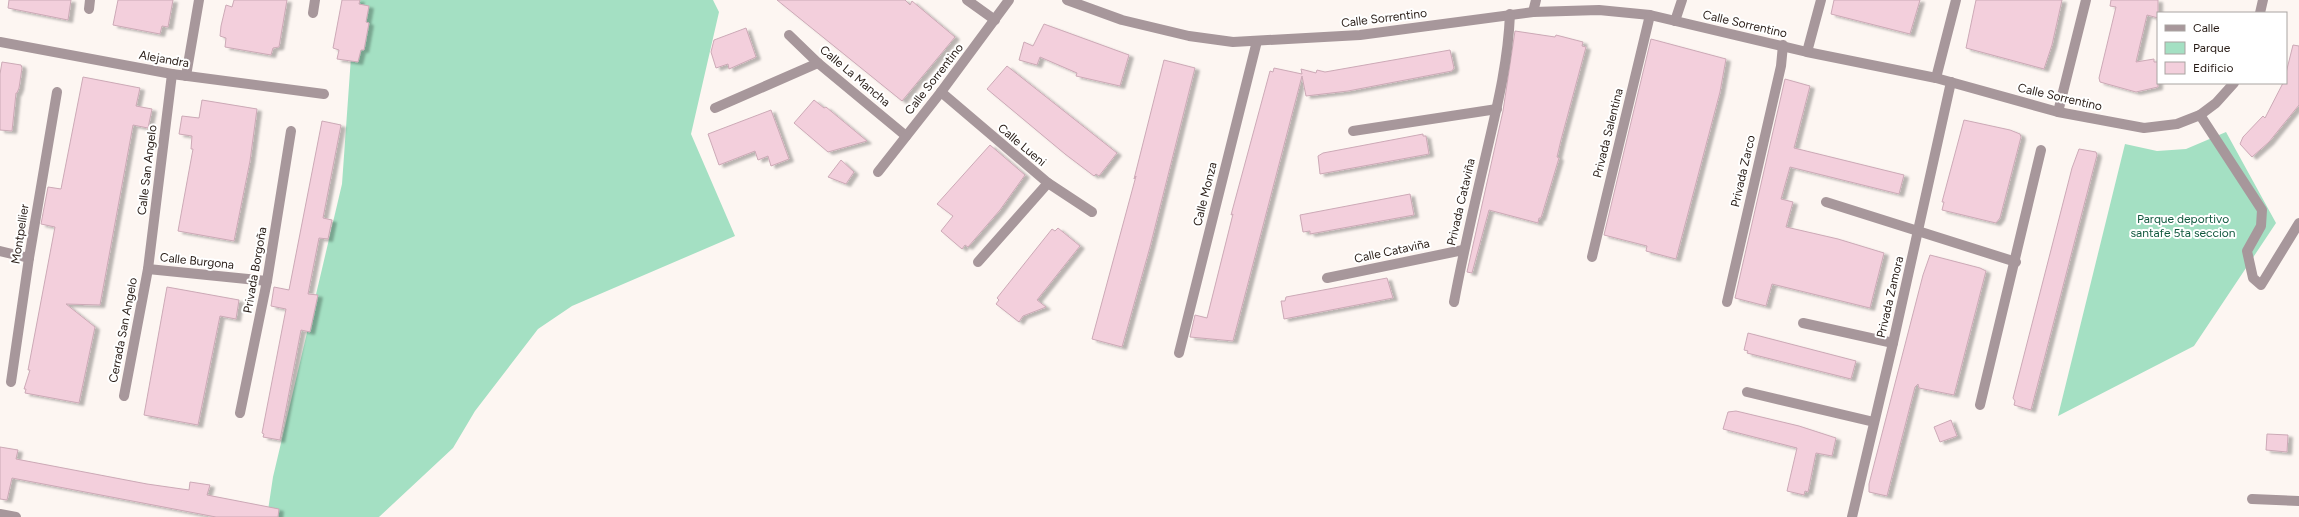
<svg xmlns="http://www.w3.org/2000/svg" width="2299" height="517" font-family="Figtree,sans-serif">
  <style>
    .green { fill: #a4e0c3 }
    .building { fill: #f3cfdc; stroke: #cca9b6; filter: url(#shadow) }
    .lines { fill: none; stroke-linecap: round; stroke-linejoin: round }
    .minor { stroke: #a7979b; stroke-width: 10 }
    .labels { text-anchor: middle; stroke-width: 4; stroke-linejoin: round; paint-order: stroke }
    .street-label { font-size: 12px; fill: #271b15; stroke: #fff }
    .park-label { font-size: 12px; fill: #11583e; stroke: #fff }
  </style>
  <defs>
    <filter id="shadow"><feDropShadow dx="4.5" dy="2.5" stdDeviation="1" flood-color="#0004"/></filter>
  </defs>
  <rect width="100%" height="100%" fill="#fdf6f2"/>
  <g class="green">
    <polygon points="360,0 713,0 719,12 691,134 735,236 572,306 538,329 475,411 453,448 379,517 267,517 273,477 342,184 352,43"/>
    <polygon points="2226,132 2276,223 2194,346 2058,416 2125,144 2157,151 2186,149"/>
  </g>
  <g class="building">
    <polygon points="9,0 71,0 68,20 8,8"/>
    <polygon points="118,0 173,0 168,27 162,26 160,34 113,25"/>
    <polygon points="234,0 287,0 279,47 273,48 271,55 225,47 226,38 220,36 221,26 226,5 232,7"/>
    <polygon points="342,0 360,0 359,4 369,6 366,22 369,23 364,50 361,50 358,62 337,59 339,50 333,48"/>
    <polygon points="777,0 905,0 910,5 912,1 955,37 902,101"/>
    <polygon points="1834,0 1920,0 1910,34 1831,14"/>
    <polygon points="1976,0 2062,0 2052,45 2044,69 1966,48"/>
    <polygon points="2111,0 2158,0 2158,18 2147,15 2136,62 2154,59 2154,62 2158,62 2158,87 2136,92 2100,82 2099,78 2116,7 2110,6"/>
    <polygon points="1044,24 1129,55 1120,86 1076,76 1077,73 1040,57 1037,65 1019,60 1024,42 1033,46"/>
    <polygon points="746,28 756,57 729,69 728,64 716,68 711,52 714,40"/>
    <polygon points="1515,31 1555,37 1556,35 1583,42 1582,46 1586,47 1561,140 1557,157 1559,158 1541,218 1539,218 1538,223 1489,210 1472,273 1467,272 1503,111"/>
    <polygon points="1651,39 1726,59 1720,92 1676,259 1646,251 1647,246 1604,235"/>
    <polygon points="2293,45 2299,46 2299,105 2269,142 2252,157 2240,144 2243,137 2263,116 2265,118 2283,83 2286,83 2286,73"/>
    <polygon points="1450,50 1454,68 1452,71 1348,91 1306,96 1302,76 1233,341 1190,337 1195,315 1207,318 1233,214 1231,215 1270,71 1273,72 1274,68 1302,74 1301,69 1316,73 1317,70 1325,72"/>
    <polygon points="1164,60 1195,68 1150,247 1122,347 1092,339 1136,176 1134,179"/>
    <polygon points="2,62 21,65 22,68 19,88 17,93 16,93 12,131 0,130 0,74"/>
    <polygon points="1007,66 1117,153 1099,176 1096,174 1094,176 1065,154 987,89"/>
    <polygon points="83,77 140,88 136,106 152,109 148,128 133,125 100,305 66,304 95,327 79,403 25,393 26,389 24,389 30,370 28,370 55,227 41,224 48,187 61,189"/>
    <polygon points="1785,79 1810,86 1794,148 1904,175 1899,194 1790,167 1781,199 1793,202 1786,227 1838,239 1884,253 1870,308 1772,284 1766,306 1735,298"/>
    <polygon points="202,100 257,109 250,161 234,241 178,231 193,149 191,149 192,136 179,134 182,116 199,118"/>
    <polygon points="814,100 824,108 826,107 867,141 828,152 794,123"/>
    <polygon points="771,110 789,159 771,166 768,156 758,160 755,151 719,165 708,134"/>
    <polygon points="1964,120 2010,130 2020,134 2021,137 2000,218 1996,223 1942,210 1944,202 1942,202"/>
    <polygon points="322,121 341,125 323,218 332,220 328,239 319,238 308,294 318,295 310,332 301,330 280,440 263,437 264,434 262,433 286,309 271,306 274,287 289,290"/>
    <polygon points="1423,134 1423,136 1426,136 1429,154 1320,174 1318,156 1323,153"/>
    <polygon points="990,145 1025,175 1000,210 968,247 965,245 962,249 941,231 953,216 937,204"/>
    <polygon points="2079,149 2096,152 2097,155 2031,410 2014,405 2015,401 2013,398 2072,168"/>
    <polygon points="841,160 854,172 846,184 828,177"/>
    <polygon points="1410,194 1414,215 1310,234 1310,231 1303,232 1300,215"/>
    <polygon points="1058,228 1080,246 1037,300 1046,307 1023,316 1019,322 996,304 999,300 997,298 1052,229 1055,231"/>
    <polygon points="1930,255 1980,268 1986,271 1954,395 1919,388 1918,384 1915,387 1887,496 1869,492 1869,484 1923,275"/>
    <polygon points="1387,278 1393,298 1284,319 1281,301 1285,301 1286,297"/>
    <polygon points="167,287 239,300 236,319 220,316 198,425 144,415"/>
    <polygon points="1748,333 1856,361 1851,379 1747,353 1748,351 1744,350"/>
    <polygon points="1736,411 1799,426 1836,438 1832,456 1816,453 1808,492 1805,491 1804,495 1787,491 1797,448 1723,429 1728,412"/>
    <polygon points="1951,420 1957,436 1940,442 1934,427"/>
    <polygon points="2267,434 2288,435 2287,452 2266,450"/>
    <polygon points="0,447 18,450 16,459 147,484 189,490 190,482 210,485 207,495 279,509 278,517 216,517 12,478 7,500 0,499"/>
  </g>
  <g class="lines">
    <g class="minor">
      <polyline points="967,0 995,20"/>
      <polyline points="1067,0 1122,20 1189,36 1233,42 1360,35 1533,12 1599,10 1650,15 1807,52 1936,78 2058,112 2144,128 2177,124 2200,115 2216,103 2234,83"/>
      <polyline points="89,9 90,0"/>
      <polyline points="1533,12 1536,0"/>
      <polyline points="313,13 315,0"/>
      <polyline points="2260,13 2263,0"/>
      <polyline points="1675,21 1682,0"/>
      <polyline points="789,35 818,63 906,136"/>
      <polyline points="0,42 172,74 324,94"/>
      <polyline points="1807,52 1821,0"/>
      <polyline points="186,76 199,0"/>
      <polyline points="1936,78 1956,0"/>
      <polyline points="941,92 1048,183 1092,212"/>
      <polyline points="715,108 818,63"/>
      <polyline points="2058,112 2086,0"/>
      <polyline points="2200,115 2262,210 2261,226 2247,251 2253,278 2261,285 2299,223"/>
      <polyline points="1353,131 1497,109"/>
      <polyline points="878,172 941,92 1009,0"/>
      <polyline points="1826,202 2016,262"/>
      <polyline points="0,251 29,258"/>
      <polyline points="1592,257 1650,15"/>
      <polyline points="978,262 1048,183"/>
      <polyline points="148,269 267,281"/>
      <polyline points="1327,278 1463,250"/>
      <path d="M1454,302C1463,254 1474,206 1485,159C1496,111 1508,64 1510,14"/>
      <polyline points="1727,302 1781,66 1783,45"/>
      <polyline points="1803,323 1893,343"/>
      <polyline points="1179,353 1257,41"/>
      <polyline points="11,382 29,258 57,92"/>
      <polyline points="1747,392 1874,422"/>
      <polyline points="124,396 148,269 172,74"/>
      <polyline points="1980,405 2041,150"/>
      <polyline points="240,413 267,281 291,131"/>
      <polyline points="2252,499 2299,501"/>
      <polyline points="0,514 16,517"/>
      <polyline points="1852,517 1893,343 1951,82"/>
    </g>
  </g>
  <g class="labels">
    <g class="street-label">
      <text transform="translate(1384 18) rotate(-7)" y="4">Calle Sorrentino</text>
      <text transform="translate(1745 24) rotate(13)" y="4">Calle Sorrentino</text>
      <text transform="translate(164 59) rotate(10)" y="4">Alejandra</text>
      <text transform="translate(855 76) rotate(40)" y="4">Calle La Mancha</text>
      <text transform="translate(934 79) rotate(-52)" y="4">Calle Sorrentino</text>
      <text transform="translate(2060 97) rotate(13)" y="4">Calle Sorrentino</text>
      <text transform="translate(1608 133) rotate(-76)" y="4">Privada Salentina</text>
      <text transform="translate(1022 145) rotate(40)" y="4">Calle Lueni</text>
      <text transform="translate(147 170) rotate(-83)" y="4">Calle San Angelo</text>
      <text transform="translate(1743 171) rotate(-77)" y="4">Privada Zarco</text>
      <text transform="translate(1205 194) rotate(-76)" y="4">Calle Monza</text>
      <text transform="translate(1461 202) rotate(-77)" y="4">Privada Cataviña</text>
      <text transform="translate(20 234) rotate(-81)" y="4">Montpellier</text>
      <text transform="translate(1392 251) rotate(-12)" y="4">Calle Cataviña</text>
      <text transform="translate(197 261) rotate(6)" y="4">Calle Burgona</text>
      <text transform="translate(255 270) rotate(-80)" y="4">Privada Borgoña</text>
      <text transform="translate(1890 297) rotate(-77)" y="4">Privada Zamora</text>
      <text transform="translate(123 330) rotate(-79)" y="4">Cerrada San Angelo</text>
    </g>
    <g class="park-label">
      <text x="2183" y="223">Parque deportivo<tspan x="2183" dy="14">santafe 5ta seccion</tspan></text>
    </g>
  </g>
  <rect x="2157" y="12" width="130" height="72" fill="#ffffff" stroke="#a9a4a1"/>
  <rect x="2165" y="25" width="20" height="6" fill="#a7979b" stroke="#a9a4a1"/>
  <text x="2193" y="32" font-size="12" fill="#271b15">Calle</text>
  <rect x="2165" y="42" width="20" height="12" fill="#a4e0c3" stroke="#a9a4a1"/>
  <text x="2193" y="52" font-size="12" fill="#271b15">Parque</text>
  <rect x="2165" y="62" width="20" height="12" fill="#f3cfdc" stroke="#a9a4a1"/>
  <text x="2193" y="72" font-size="12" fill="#271b15">Edificio</text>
</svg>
